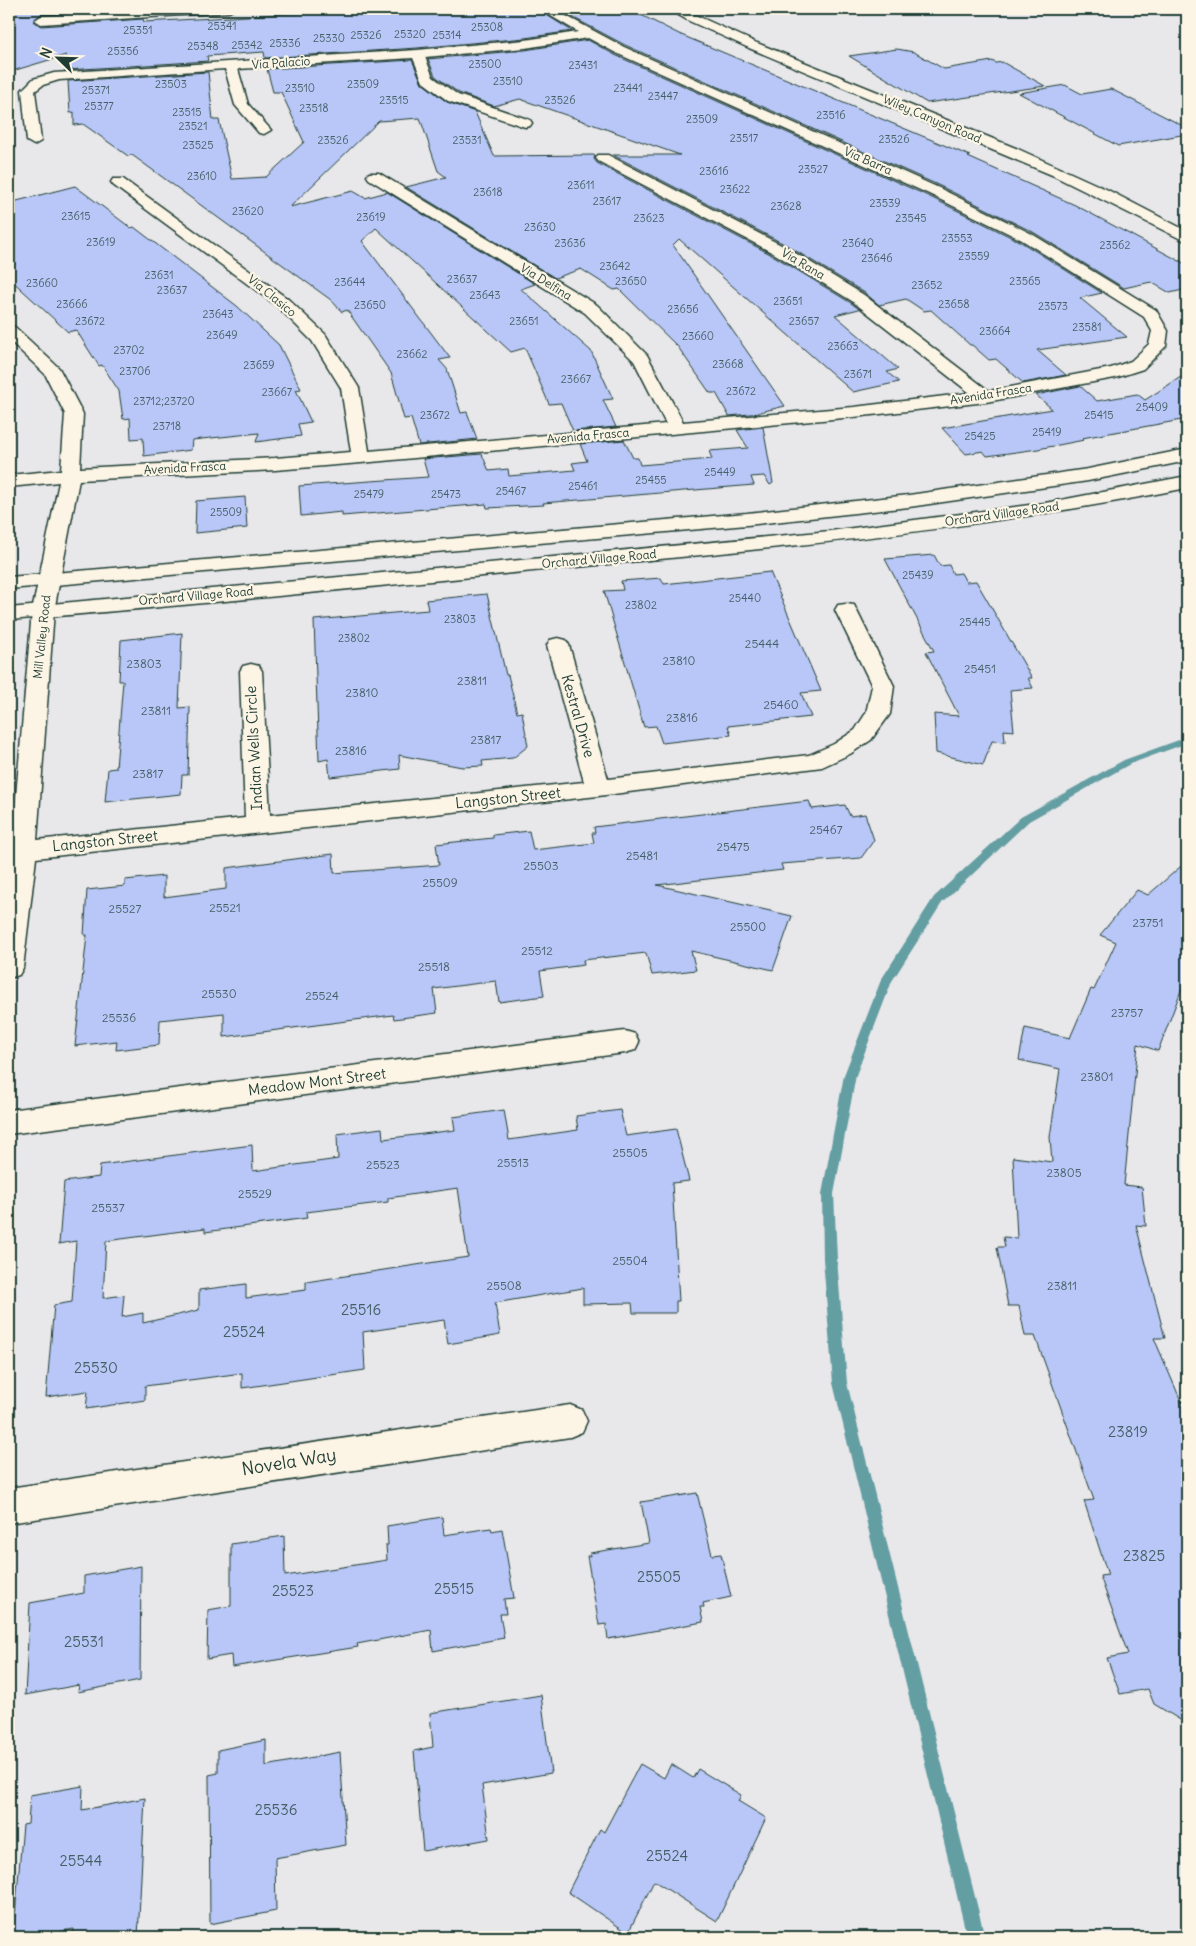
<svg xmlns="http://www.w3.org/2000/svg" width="1196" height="1946" font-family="Delius,sans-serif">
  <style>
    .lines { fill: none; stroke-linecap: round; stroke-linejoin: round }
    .stream { fill: #639ea2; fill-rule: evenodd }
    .building { fill: #b8c7f7; stroke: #1f3d34; fill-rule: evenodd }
    .street-casing { stroke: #1f3d34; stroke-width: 3 }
    .secondary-casing { stroke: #1f3d34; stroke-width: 3 }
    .street { fill: #fcf5e5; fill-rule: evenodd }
    .secondary { fill: #fcf5e5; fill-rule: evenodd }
    .labels { text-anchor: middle; stroke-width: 4.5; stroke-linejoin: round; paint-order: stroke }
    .far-number-label { font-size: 11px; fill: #456065 }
    .far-street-label { font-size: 12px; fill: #1f3d34; stroke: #fcf5e5 }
    .number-label { font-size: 12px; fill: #456065 }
    .street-label { font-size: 15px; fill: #1f3d34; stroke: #fcf5e5 }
    .near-number-label { font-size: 15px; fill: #456065 }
    .near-street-label { font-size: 18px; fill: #1f3d34; stroke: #fcf5e5 }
  </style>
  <rect width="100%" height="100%" fill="#e8e7ea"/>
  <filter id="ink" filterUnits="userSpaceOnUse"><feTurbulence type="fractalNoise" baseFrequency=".02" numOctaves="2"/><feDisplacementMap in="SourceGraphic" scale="10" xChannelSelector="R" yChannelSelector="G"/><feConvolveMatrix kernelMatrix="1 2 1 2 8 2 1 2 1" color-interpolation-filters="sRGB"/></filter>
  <g filter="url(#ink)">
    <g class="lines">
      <polygon class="stream" points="1187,737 1187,743 1130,764 1029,821 942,903 892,981 856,1075 834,1194 837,1259 847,1383 985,1937 967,1937 833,1383 823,1259 822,1194 844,1075 881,980 934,897 1021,817 1124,760"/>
    </g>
    <g class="building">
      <polygon points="9,9 142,9 41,14 33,21 41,26 143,19 144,22 368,9 537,9 572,31 525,38 417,48 265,58 264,52 207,56 208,61 67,70 66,55 9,72"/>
      <polygon points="557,9 629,9 679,34 970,156 968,157 1075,205 1187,265 1187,289 1170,293 1151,282 1124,288 1033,232 940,186 625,45"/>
      <polygon points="588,40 615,55 928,196 1021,242 1102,293 1080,298 1127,337 1037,350 1066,375 1023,383 996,359 989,360 972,345 970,345 931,310 924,311 906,299 879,305 865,293 788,246 613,155 680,155 520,99 494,106 459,93 435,76 428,59 525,50"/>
      <polygon points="897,49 914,52 944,69 992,61 996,63 1002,62 1045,86 927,103 849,56"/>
      <polygon points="412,60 422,83 447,102 475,112 494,156 595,155 594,159 597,163 774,256 851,303 859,309 835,315 898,369 887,372 899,382 853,392 679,239 673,245 785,406 760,412 760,413 729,416 716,393 710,393 678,347 619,289 614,290 581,269 555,278 406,187 446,177 438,171 420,118 379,121 290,207 353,191 365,198 387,192 535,284 521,289 591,351 613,399 603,400 616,427 573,431 561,403 549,404 525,348 511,352 376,228 362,241 450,358 439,360 447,369 461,413 467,412 477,439 419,445 411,418 404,419 391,373 347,310 342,312 331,300 132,155 128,156 83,124 74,125 74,112 70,113 68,81 208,72 213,120 219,120 232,179 266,177 304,142 281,92 273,92 267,69"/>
      <polygon points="1065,85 1082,94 1111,89 1187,128 1187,134 1118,146 1019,93"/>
      <polygon points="75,186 131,228 134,227 237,306 279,345 301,389 296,390 311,422 298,424 301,436 256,442 259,433 192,440 191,450 144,456 143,438 131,439 130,418 123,419 119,391 102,365 99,366 76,330 68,332 9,278 9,203"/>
      <polygon points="1187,373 1187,419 1082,438 1084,440 1038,449 987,456 983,451 966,454 942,428 1052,409 1036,395 1080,386 1097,401 1137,394 1145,400"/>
      <polygon points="763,427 773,483 770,485 764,476 751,477 754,485 543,503 544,505 487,508 486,504 342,516 342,512 301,516 299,486 428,477 423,459 482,454 489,471 508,469 509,476 575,470 572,463 587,461 580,444 624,440 633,458 638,458 640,465 712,459 709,451 748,448 737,430"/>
      <polygon points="245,497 247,528 195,533 196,501"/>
      <polygon points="934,555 940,566 949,565 953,574 961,573 966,582 976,581 1032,678 1028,678 1033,688 1010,690 1014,731 1004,730 1005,742 992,741 983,765 936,753 934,714 959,716 926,652 934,651 885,559"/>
      <polygon points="770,572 821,691 801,693 811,717 728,726 731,735 662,743 656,726 644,727 604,591 623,590 621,581 661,578 664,584"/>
      <polygon points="487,594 506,675 508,675 517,713 522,712 528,746 513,758 482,761 483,766 462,767 399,755 400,769 330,777 328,759 319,761 314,620 428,610 426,600"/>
      <polygon points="182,633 179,708 190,707 188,775 182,775 181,794 105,802 108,769 116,768 123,681 119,681 121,640"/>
      <polygon points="809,801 812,809 845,805 850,816 865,814 874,840 861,858 781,864 783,870 657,885 792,916 773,970 691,951 696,970 652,975 646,953 583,960 584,965 540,971 544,996 499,1002 496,981 434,989 437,1013 394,1019 393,1015 224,1037 224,1013 160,1020 159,1045 116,1050 117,1041 75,1046 87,935 84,935 87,890 125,886 125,880 164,876 164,897 226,889 226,868 333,854 334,873 439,865 436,844 493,838 493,835 529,831 533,850 594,843 592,833 595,833 594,827"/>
      <polygon points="1187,861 1187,975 1158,1051 1138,1044 1124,1185 1142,1187 1146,1226 1136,1225 1165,1338 1154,1338 1187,1415 1187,1724 1154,1704 1148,1689 1120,1694 1107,1658 1128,1654 1100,1576 1108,1575 1084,1501 1094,1500 1035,1336 1025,1336 1019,1306 1008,1306 997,1247 1005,1247 1003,1237 1017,1238 1013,1157 1052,1162 1050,1137 1060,1069 1019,1060 1025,1028 1070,1038 1091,989 1094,990 1116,942 1100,935 1137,890 1148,895"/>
      <path d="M504,1110L509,1140L578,1130L576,1116L620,1110L626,1136L676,1129L689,1181L672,1183L679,1301H676V1313H633L632,1303L583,1304V1288L495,1303L500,1335L448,1344L444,1320L363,1332L365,1370L242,1388V1373L145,1386V1400L86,1409L88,1391L46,1397L54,1305L72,1302L76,1241L59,1244L64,1182L99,1177L100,1165L252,1145L253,1171L338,1159L337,1134L382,1128L383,1139L455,1130L453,1117ZM458,1188L468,1257L306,1282V1290L246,1298V1284L199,1290V1310L143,1323V1313L122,1317L124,1295L103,1298L106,1241L205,1228V1232L307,1218L306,1212L388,1202V1198Z"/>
      <polygon points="697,1493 712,1555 721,1554 731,1597 703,1603 704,1607 700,1607 703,1622 608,1639 606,1624 599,1625 587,1556 590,1556 590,1553 649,1543 641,1502"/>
      <polygon points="442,1517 444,1535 491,1528 492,1531 502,1529 514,1598 504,1599 506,1614 500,1614 504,1638 433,1651 431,1630 357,1644 358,1647 232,1667 231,1655 207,1659 208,1610 231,1606 231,1544 284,1536 285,1576 387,1560 386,1545 388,1545 387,1526"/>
      <polygon points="141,1566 140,1680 78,1692 79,1685 25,1695 30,1603 84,1593 84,1576"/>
      <polygon points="541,1695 551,1773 482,1785 489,1839 423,1851 414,1751 433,1747 430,1713"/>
      <polygon points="266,1740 266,1766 340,1752 346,1845 275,1858 276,1911 210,1924 209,1775 218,1773 218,1750"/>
      <polygon points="640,1764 664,1778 671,1764 693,1778 698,1769 741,1795 738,1801 766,1818 717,1921 654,1881 628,1933 568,1892 600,1829 604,1832"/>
      <polygon points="83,1786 82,1810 145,1798 138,1937 73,1937 74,1929 27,1937 13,1937 23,1825 28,1824 30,1795"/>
    </g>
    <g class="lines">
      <defs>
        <g id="street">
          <polygon points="174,9 235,9 229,12 41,24 35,20 41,16"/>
          <polygon points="539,9 553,9 624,47 939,188 1032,234 1156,310 1168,331 1166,346 1143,369 1115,378 986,402 854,417 361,463 275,470 79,480 54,611 37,840 245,818 240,671 243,666 251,664 259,666 262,671 270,815 584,782 547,645 550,640 558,638 566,640 569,645 608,779 809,755 834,744 855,730 866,713 872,686 835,610 838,605 846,604 854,605 894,686 890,714 871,740 850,754 822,767 598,796 36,858 23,968 19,975 9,978 9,843 12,843 32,611 59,482 9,487 9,475 61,470 65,414 45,374 9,340 9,326 15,327 59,368 83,414 80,468 275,458 351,452 341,388 312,341 276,305 113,185 111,182 113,179 123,179 288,299 325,334 359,388 369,451 666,424 634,361 585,313 369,179 367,176 369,173 379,173 597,305 647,355 683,422 854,407 970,393 852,301 775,254 598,161 596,158 598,155 608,155 787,248 864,295 989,391 1111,368 1131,361 1149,344 1152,331 1144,317 1022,240 929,194 616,53 588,38 525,48 425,57 433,77 458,95 530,120 532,123 530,126 525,127 448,101 423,82 413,58 238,69 248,104 271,130 264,134 259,133 235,105 225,69 59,80 43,85 35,91 41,141 34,145 27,141 22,90 33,79 54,73 417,50 525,40 578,32"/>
          <polygon points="625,1031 635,1034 639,1042 635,1050 625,1053 9,1134 9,1110"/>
          <polygon points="570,1405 582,1410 587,1421 582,1432 570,1437 9,1523 9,1488"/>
        </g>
        <g id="secondary">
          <polygon points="668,9 682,9 757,43 1018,149 1106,189 1187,231 1187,242 1052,175 749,48 689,21"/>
          <polygon points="1187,449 1187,461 1088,481 909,507 747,525 9,589 9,577 747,513 909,495 1088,469"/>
          <path d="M1187,476V488C977,530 767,549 555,569C373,586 191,606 9,620V608L830,531L1045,503Z"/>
        </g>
      </defs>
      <use href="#street" class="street-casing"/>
      <use href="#secondary" class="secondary-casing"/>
      <use href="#street" class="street"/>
      <use href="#secondary" class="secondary"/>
    </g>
  </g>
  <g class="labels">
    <g class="far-number-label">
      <text x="222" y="30">25341</text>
      <text x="487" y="31">25308</text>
      <text x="138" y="34">25351</text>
      <text x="410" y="38">25320</text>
      <text x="366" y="39">25326</text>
      <text x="447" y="39">25314</text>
      <text x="329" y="42">25330</text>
      <text x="285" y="47">25336</text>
      <text x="247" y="49">25342</text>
      <text x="203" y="50">25348</text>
      <text x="123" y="55">25356</text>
      <text x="485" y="68">23500</text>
      <text x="583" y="69">23431</text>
      <text x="508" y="85">23510</text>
      <text x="171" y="88">23503</text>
      <text x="363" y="88">23509</text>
      <text x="300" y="92">23510</text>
      <text x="628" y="92">23441</text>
      <text x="96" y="94">25371</text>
      <text x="663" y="100">23447</text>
      <text x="394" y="104">23515</text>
      <text x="560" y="104">23526</text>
      <text x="99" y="110">25377</text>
      <text x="314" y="112">23518</text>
      <text x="187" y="116">23515</text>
      <text x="831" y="119">23516</text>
      <text x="702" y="123">23509</text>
      <text x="193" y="130">23521</text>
      <text x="744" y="142">23517</text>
      <text x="894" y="143">23526</text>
      <text x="333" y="144">23526</text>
      <text x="467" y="144">23531</text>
      <text x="198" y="149">23525</text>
      <text x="813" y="173">23527</text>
      <text x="714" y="175">23616</text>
      <text x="202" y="180">23610</text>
      <text x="581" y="189">23611</text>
      <text x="735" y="193">23622</text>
      <text x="488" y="196">23618</text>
      <text x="607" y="205">23617</text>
      <text x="885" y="207">23539</text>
      <text x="786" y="210">23628</text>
      <text x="248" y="215">23620</text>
      <text x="76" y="220">23615</text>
      <text x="371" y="221">23619</text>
      <text x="649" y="222">23623</text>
      <text x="911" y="222">23545</text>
      <text x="540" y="231">23630</text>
      <text x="957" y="242">23553</text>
      <text x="101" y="246">23619</text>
      <text x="570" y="247">23636</text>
      <text x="858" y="247">23640</text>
      <text x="1115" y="249">23562</text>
      <text x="974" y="260">23559</text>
      <text x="877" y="262">23646</text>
      <text x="615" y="270">23642</text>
      <text x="159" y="279">23631</text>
      <text x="462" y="283">23637</text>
      <text x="631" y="285">23650</text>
      <text x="1025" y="285">23565</text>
      <text x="350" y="286">23644</text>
      <text x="42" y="287">23660</text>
      <text x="927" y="289">23652</text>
      <text x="172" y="294">23637</text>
      <text x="485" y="299">23643</text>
      <text x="788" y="305">23651</text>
      <text x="72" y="308">23666</text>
      <text x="954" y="308">23658</text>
      <text x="370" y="309">23650</text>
      <text x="1053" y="310">23573</text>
      <text x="683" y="313">23656</text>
      <text x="218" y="318">23643</text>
      <text x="90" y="325">23672</text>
      <text x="524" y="325">23651</text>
      <text x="804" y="325">23657</text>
      <text x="1087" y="331">23581</text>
      <text x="995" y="335">23664</text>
      <text x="222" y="339">23649</text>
      <text x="698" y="340">23660</text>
      <text x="843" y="350">23663</text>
      <text x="129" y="354">23702</text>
      <text x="412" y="358">23662</text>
      <text x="728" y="368">23668</text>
      <text x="259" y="369">23659</text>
      <text x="135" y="375">23706</text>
      <text x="858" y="378">23671</text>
      <text x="576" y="383">23667</text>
      <text x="741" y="395">23672</text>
      <text x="277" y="396">23667</text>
      <text x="164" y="405">23712;23720</text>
      <text x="1152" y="411">25409</text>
      <text x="435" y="419">23672</text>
      <text x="1099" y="419">25415</text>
      <text x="167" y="430">23718</text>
      <text x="1047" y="436">25419</text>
      <text x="980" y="440">25425</text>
      <text x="720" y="476">25449</text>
      <text x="651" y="484">25455</text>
      <text x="583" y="490">25461</text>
      <text x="511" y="495">25467</text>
      <text x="369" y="498">25479</text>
      <text x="446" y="498">25473</text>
      <text x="226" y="516">25509</text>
      <text x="918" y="579">25439</text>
      <text x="745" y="602">25440</text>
      <text x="641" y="609">23802</text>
      <text x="460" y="623">23803</text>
      <text x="975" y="626">25445</text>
      <text x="354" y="642">23802</text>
    </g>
    <g class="far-street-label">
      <text transform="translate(281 63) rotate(-4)" y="4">Via Palacio</text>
      <text transform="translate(932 119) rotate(23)" y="4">Wiley Canyon Road</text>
      <text transform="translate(868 161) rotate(24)" y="4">Via Barra</text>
      <text transform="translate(803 264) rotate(31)" y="4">Via Rana</text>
      <text transform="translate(546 282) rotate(32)" y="4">Via Delfina</text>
      <text transform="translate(272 296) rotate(39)" y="4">Via Clasico</text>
      <text transform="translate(991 394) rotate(-9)" y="4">Avenida Frasca</text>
      <text transform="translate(588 436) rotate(-5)" y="4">Avenida Frasca</text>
      <text transform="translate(185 468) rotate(-3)" y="4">Avenida Frasca</text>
      <text transform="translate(1002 514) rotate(-8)" y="4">Orchard Village Road</text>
      <text transform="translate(599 559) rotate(-5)" y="4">Orchard Village Road</text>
      <text transform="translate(196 596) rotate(-5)" y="4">Orchard Village Road</text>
      <text transform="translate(42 637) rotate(-84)" y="4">Mill Valley Road</text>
    </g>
    <g class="number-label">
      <text x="762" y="648">25444</text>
      <text x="679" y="665">23810</text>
      <text x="144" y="668">23803</text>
      <text x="980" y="673">25451</text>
      <text x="472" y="685">23811</text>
      <text x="362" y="697">23810</text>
      <text x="781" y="709">25460</text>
      <text x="156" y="715">23811</text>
      <text x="682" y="722">23816</text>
      <text x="486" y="744">23817</text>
      <text x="351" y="755">23816</text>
      <text x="148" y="778">23817</text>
      <text x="826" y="834">25467</text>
      <text x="733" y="851">25475</text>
      <text x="642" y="860">25481</text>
      <text x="541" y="870">25503</text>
      <text x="440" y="887">25509</text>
      <text x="225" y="912">25521</text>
      <text x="125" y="913">25527</text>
      <text x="1148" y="927">23751</text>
      <text x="748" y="931">25500</text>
      <text x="537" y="955">25512</text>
      <text x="434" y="971">25518</text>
      <text x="219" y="998">25530</text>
      <text x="322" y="1000">25524</text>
      <text x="1127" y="1017">23757</text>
      <text x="119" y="1022">25536</text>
      <text x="1097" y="1081">23801</text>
      <text x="630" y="1157">25505</text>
      <text x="513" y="1167">25513</text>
      <text x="383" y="1169">25523</text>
      <text x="1064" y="1177">23805</text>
      <text x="255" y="1198">25529</text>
      <text x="108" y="1212">25537</text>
      <text x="630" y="1265">25504</text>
      <text x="504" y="1290">25508</text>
      <text x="1062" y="1290">23811</text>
    </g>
    <g class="street-label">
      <text transform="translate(578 716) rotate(74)" y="5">Kestral Drive</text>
      <text transform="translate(254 748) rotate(-93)" y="5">Indian Wells Circle</text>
      <text transform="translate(508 798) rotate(-6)" y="5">Langston Street</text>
      <text transform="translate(105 841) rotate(-6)" y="5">Langston Street</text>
      <text transform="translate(317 1082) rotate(-7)" y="5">Meadow Mont Street</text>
    </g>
    <g class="near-number-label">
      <text x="361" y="1315">25516</text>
      <text x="244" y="1337">25524</text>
      <text x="96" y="1373">25530</text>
      <text x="1128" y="1437">23819</text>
      <text x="1144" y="1561">23825</text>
      <text x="659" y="1582">25505</text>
      <text x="454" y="1594">25515</text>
      <text x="293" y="1596">25523</text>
      <text x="84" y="1647">25531</text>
      <text x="276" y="1815">25536</text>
      <text x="667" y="1861">25524</text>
      <text x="81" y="1866">25544</text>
    </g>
    <g class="near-street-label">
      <text transform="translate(289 1462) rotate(-9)" y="6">Novela Way</text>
    </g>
  </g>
  <rect width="1196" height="1946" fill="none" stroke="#fcf5e5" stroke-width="30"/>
  <rect x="15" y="15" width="1166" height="1916" fill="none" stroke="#1f3d34" stroke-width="2" filter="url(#ink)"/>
  <g transform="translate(58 58) rotate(293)" stroke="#fcf5e5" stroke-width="4" paint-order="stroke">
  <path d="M0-4L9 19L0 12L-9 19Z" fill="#1f3d34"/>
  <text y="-8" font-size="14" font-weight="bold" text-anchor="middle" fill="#1f3d34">N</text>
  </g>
</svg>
